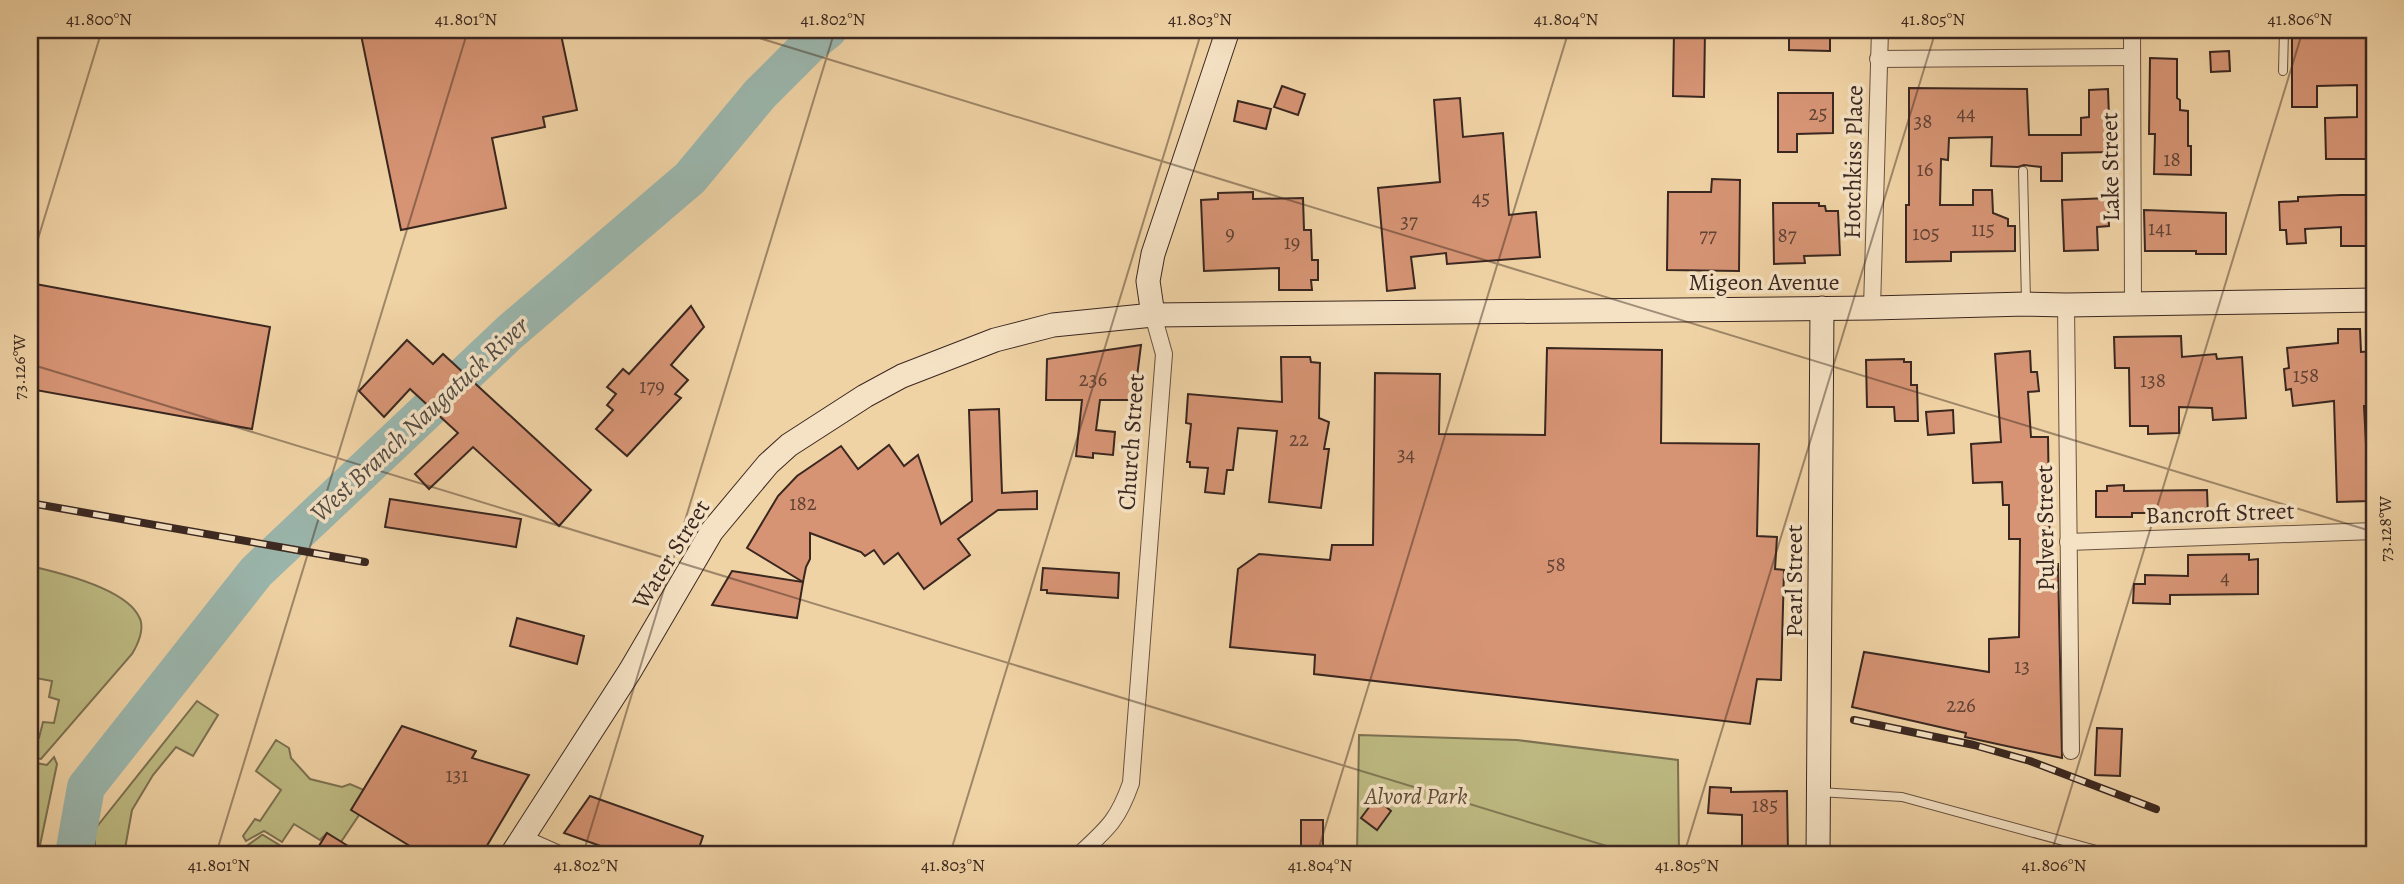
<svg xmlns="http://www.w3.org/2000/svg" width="2404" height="884" font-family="Alegreya,serif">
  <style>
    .green { fill: #bebb83; stroke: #7c7152; stroke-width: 2 }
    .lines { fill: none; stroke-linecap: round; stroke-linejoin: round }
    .river { stroke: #9bb7ae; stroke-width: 38 }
    .building { fill: #d69474; stroke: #3a2720; stroke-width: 2 }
    .lane-casing { stroke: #685241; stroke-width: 10 }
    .street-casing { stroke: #685241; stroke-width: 18 }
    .secondary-casing { stroke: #3a2720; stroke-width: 25 }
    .lane { stroke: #f5e2c4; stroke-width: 8 }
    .street { stroke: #f5e2c4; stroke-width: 16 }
    .secondary { stroke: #f5e2c4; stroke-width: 23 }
    .rail-casing { stroke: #3a2720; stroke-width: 8 }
    .rail { stroke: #f5e2c4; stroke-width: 5; stroke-dasharray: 16; stroke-linecap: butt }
    .ticks { fill: none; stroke: #3a2720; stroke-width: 2; stroke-opacity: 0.45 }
    .labels { text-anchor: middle; stroke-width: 7; stroke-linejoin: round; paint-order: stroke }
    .number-label { font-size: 21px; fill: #614235 }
    .street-label { font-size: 24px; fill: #3a2720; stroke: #f5e2c4 }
    .park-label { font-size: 24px; font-style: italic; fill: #5b4c39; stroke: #f5e2c4 }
    .water-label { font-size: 26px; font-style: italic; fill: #524b44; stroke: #f5e2c4 }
    .neatline { fill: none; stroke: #3a2720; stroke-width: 2.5 }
    .ticks-label { font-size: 18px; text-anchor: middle; fill: #3a2720 }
  </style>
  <rect width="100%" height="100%" fill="#f0d3a5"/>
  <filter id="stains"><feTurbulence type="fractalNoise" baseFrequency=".00286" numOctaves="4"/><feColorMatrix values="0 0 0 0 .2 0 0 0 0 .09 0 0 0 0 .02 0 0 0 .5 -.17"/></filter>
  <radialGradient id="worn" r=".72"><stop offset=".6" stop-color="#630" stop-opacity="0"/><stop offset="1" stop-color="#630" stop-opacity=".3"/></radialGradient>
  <g class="green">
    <path d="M30,566C57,572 133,590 141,622C143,633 138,644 132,654L41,759L30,757V737L39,738L43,722L54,723L59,700L49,697L52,681L30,677Z"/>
    <polygon points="197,701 218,715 193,756 176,747 153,775 132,810 124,854 95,854 95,829"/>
    <polygon points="1359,735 1517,740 1678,760 1679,854 1357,854"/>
    <polygon points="276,740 289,748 291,758 310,779 342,787 350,784 364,790 359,815 341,842 327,833 320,840 294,824 282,842 264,831 246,841 243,836 255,819 260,821 281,790 256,771"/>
    <polygon points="54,757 57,764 39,850 35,854 30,854 30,762 47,765"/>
    <polygon points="262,835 263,835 294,854 249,854 241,850"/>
  </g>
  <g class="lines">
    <polyline class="river" points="74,854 86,787 256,572 510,332 690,178 760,94 808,46 828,30"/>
  </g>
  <g class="building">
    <polygon points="360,30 560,30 577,110 543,117 545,127 492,138 506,208 401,230"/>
    <polygon points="1674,30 1705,30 1704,97 1673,96"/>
    <polygon points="1789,30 1830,30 1830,51 1789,50"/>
    <polygon points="2292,30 2374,30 2374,116 2370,159 2326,159 2325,118 2357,117 2357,85 2317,86 2317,107 2292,107"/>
    <polygon points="2229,51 2230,71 2211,72 2210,52"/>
    <polygon points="2150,58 2177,59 2177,98 2180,100 2180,110 2188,111 2188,146 2191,146 2191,175 2154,174 2155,134 2149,134"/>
    <polygon points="1282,86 1305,94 1298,115 1274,107"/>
    <polygon points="1909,88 2027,89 2029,135 2081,135 2081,118 2089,117 2089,90 2108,89 2109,118 2113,118 2113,138 2110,138 2110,152 2062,153 2062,181 2041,181 2041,167 2024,165 2018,167 1991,166 1992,137 1949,138 1948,160 1941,159 1940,205 1973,205 1973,190 1992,190 1993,213 2008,219 2008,226 2015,226 2015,251 1951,252 1951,261 1906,262 1906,205 1909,205"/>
    <polygon points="1778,93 1833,93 1833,133 1797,134 1797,152 1778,152"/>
    <polygon points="1460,98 1463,137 1503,133 1509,215 1536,212 1540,257 1447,264 1446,253 1411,257 1415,288 1387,291 1378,188 1440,182 1434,100"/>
    <polygon points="1238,101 1271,109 1266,129 1234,121"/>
    <polygon points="1712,179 1740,180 1739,271 1667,270 1668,192 1711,192"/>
    <polygon points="1253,192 1253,199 1303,198 1304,230 1311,230 1312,260 1318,260 1318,280 1311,280 1312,290 1279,290 1279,268 1204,271 1201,200 1218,199 1218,193"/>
    <polygon points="2341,195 2371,195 2370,246 2341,246 2341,227 2305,229 2306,243 2287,244 2286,230 2280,230 2279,202 2298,201 2298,197"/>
    <polygon points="2108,198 2109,226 2097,227 2098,250 2064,251 2062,200"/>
    <polygon points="1773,203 1819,203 1819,206 1825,206 1826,211 1838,211 1840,255 1804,256 1805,263 1774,264"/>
    <polygon points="2144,210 2226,213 2226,254 2196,254 2196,251 2145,251"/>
    <polygon points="30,283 270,327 252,429 30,389"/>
    <polygon points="691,306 704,327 671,365 688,380 675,394 681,398 627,456 596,429 613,410 607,405 616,394 607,387 623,369 629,374"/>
    <polygon points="2338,329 2360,329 2361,352 2374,351 2374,406 2364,406 2369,501 2337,502 2334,401 2293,406 2291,389 2286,390 2284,369 2289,368 2287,348 2338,343"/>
    <polygon points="2181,336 2182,357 2216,354 2217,359 2242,357 2246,418 2213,420 2212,408 2179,407 2179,433 2148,434 2148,426 2130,426 2129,368 2115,368 2114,337"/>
    <polygon points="407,340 433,364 443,354 591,490 559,526 473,447 429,489 415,474 458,433 410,389 384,417 359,391"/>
    <polygon points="1141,345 1134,400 1100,400 1096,430 1115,432 1113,455 1093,453 1093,458 1076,456 1082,400 1046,400 1047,359"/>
    <polygon points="1547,348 1662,350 1661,443 1759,444 1757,536 1777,537 1775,569 1784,570 1781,680 1757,679 1750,724 1314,674 1315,655 1230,647 1238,569 1259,554 1330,560 1332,545 1373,545 1375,373 1440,374 1439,434 1545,435"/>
    <polygon points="2030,351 2031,372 2037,372 2039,391 2028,392 2031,437 2048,437 2050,564 2058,564 2062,758 1965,737 1966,733 1852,707 1864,652 1989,672 1989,639 2019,637 2020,539 2009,539 2009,505 2003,505 2002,482 1973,483 1971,444 2001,442 1995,354"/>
    <polygon points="1281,357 1310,357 1311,362 1320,363 1319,418 1329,422 1324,449 1329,449 1321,508 1269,502 1277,431 1238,428 1233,470 1227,470 1224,494 1205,492 1208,468 1190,467 1190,462 1187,462 1191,424 1186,423 1188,394 1282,402"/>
    <polygon points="1904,359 1904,362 1911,362 1911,385 1917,385 1918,421 1895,421 1894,407 1867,407 1866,360"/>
    <polygon points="999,409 1002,493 1037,491 1037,509 998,510 958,539 970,555 924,589 898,553 884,564 874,550 865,556 861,552 810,533 810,559 806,567 803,582 747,548 778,496 797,476 841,446 858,469 889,445 904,466 918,455 941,524 972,501 969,410"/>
    <polygon points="1953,410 1954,433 1928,435 1926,412"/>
    <polygon points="2124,485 2124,491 2207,490 2208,516 2187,517 2187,513 2132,513 2132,517 2096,517 2096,491 2107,491 2107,486"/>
    <polygon points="390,499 521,519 516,547 385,527"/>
    <polygon points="2249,554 2249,560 2258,559 2258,594 2170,595 2170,604 2133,603 2134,584 2145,584 2145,575 2188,576 2188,555"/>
    <polygon points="1043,568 1119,573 1118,598 1047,593 1047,590 1041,590"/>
    <polygon points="732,571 803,582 797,618 712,605"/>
    <polygon points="517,618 584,636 577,664 510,646"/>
    <polygon points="402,726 476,751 472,758 529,775 482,854 423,854 351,810"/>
    <polygon points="2097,728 2122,729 2120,776 2095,775"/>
    <polygon points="1710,787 1731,788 1731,792 1787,791 1788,854 1742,854 1742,815 1708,813"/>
    <polygon points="590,796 703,836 697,854 623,854 564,833"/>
    <polygon points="1376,798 1391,811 1377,830 1361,818"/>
    <rect x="1301" y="820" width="22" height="34"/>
    <polygon points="327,833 361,854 314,854"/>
  </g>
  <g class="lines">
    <defs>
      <g id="lane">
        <polyline points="2283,71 2284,30"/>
        <polyline points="2023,171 2026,301"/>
        <polyline points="1819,792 1902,797 2111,854"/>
      </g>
      <g id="street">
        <polyline points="2132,30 2133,303"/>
        <polyline points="1878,59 2131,57"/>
        <polyline points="2066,305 2071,751"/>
        <polyline points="1872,308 1880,30"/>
        <polyline points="2068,542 2374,531"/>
        <polyline points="523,838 559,854"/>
        <path d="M1080,854C1108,828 1118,820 1131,783L1164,354L1153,315"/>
      </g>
      <g id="secondary">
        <polyline points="1153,315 1148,281 1153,254 1228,30"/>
        <polyline points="512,854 630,671 712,531 768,464 789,445 865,396 902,376 995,340 1053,325 1153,315 1872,308 2026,304 2066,305 2374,300"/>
        <polyline points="1818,854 1822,308"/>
      </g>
    </defs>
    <use href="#lane" class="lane-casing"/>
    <use href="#street" class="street-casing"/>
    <use href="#secondary" class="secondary-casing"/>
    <use href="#lane" class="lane"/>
    <use href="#street" class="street"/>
    <use href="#secondary" class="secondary"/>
    <defs>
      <g id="rail">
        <polyline points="30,503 365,562"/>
        <polyline points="1854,720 1974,745 2030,761 2156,809"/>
      </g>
    </defs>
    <use href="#rail" class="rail-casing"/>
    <use href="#rail" class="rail"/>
  </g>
  <path class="ticks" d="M733,30L2374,532M30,265L102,30M30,364L1633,854M216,854L468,30M583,854L835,30M950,854L1202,30M1317,854L1569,30M1684,854L1936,30M2051,854L2303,30"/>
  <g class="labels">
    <g class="number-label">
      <text x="1818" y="120">25</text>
      <text x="1966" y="120">44</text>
      <text x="1923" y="128">38</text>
      <text x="2172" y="166">18</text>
      <text x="1925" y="176">16</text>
      <text x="1481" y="205">45</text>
      <text x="1409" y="228">37</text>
      <text x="2160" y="235">141</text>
      <text x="1983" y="236">115</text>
      <text x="1230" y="240">9</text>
      <text x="1926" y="240">105</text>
      <text x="1708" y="242">77</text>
      <text x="1787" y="242">87</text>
      <text x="1292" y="249">19</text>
      <text x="2306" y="382">158</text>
      <text x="1093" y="386">236</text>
      <text x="2153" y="387">138</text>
      <text x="652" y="393">179</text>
      <text x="1299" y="446">22</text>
      <text x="1406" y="461">34</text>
      <text x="803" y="510">182</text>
      <text x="1556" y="571">58</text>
      <text x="2225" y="584">4</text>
      <text x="2022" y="673">13</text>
      <text x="1961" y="712">226</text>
      <text x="457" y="782">131</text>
      <text x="1765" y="812">185</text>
    </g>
    <g class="street-label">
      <text transform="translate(1853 162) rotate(-89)" y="8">Hotchkiss Place</text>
      <text transform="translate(2110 167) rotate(-91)" y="8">Lake Street</text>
      <text x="1764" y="290">Migeon Avenue</text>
      <text transform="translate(1131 442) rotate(-86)" y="8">Church Street</text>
      <text transform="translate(2220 513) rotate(-2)" y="8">Bancroft Street</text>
      <text transform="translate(2045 528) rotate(-91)" y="8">Pulver Street</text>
      <text transform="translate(671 554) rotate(-58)" y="8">Water Street</text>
      <text transform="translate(1794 581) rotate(-90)" y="8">Pearl Street</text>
    </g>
    <g class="park-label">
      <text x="1416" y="804">Alvord Park</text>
    </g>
    <g class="water-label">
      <text transform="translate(419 419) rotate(-43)" y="9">West Branch Naugatuck River</text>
    </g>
  </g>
  <rect width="2404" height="884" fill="none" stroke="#f0d3a5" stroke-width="77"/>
  <rect x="38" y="38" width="2328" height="808" class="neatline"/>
  <g class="ticks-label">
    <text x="99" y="25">41.800°N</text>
    <text x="466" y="25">41.801°N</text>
    <text x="833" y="25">41.802°N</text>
    <text x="1200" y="25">41.803°N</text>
    <text x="1566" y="25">41.804°N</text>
    <text x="1933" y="25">41.805°N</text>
    <text x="2300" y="25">41.806°N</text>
    <text transform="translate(19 367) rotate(-90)" y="6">73.126°W</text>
    <text transform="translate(2385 529) rotate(-90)" y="6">73.128°W</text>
    <text x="219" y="871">41.801°N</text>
    <text x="586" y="871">41.802°N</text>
    <text x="953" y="871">41.803°N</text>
    <text x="1320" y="871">41.804°N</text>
    <text x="1687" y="871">41.805°N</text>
    <text x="2054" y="871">41.806°N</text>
  </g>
  <rect width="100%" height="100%" filter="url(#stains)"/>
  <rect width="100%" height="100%" fill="url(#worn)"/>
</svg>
